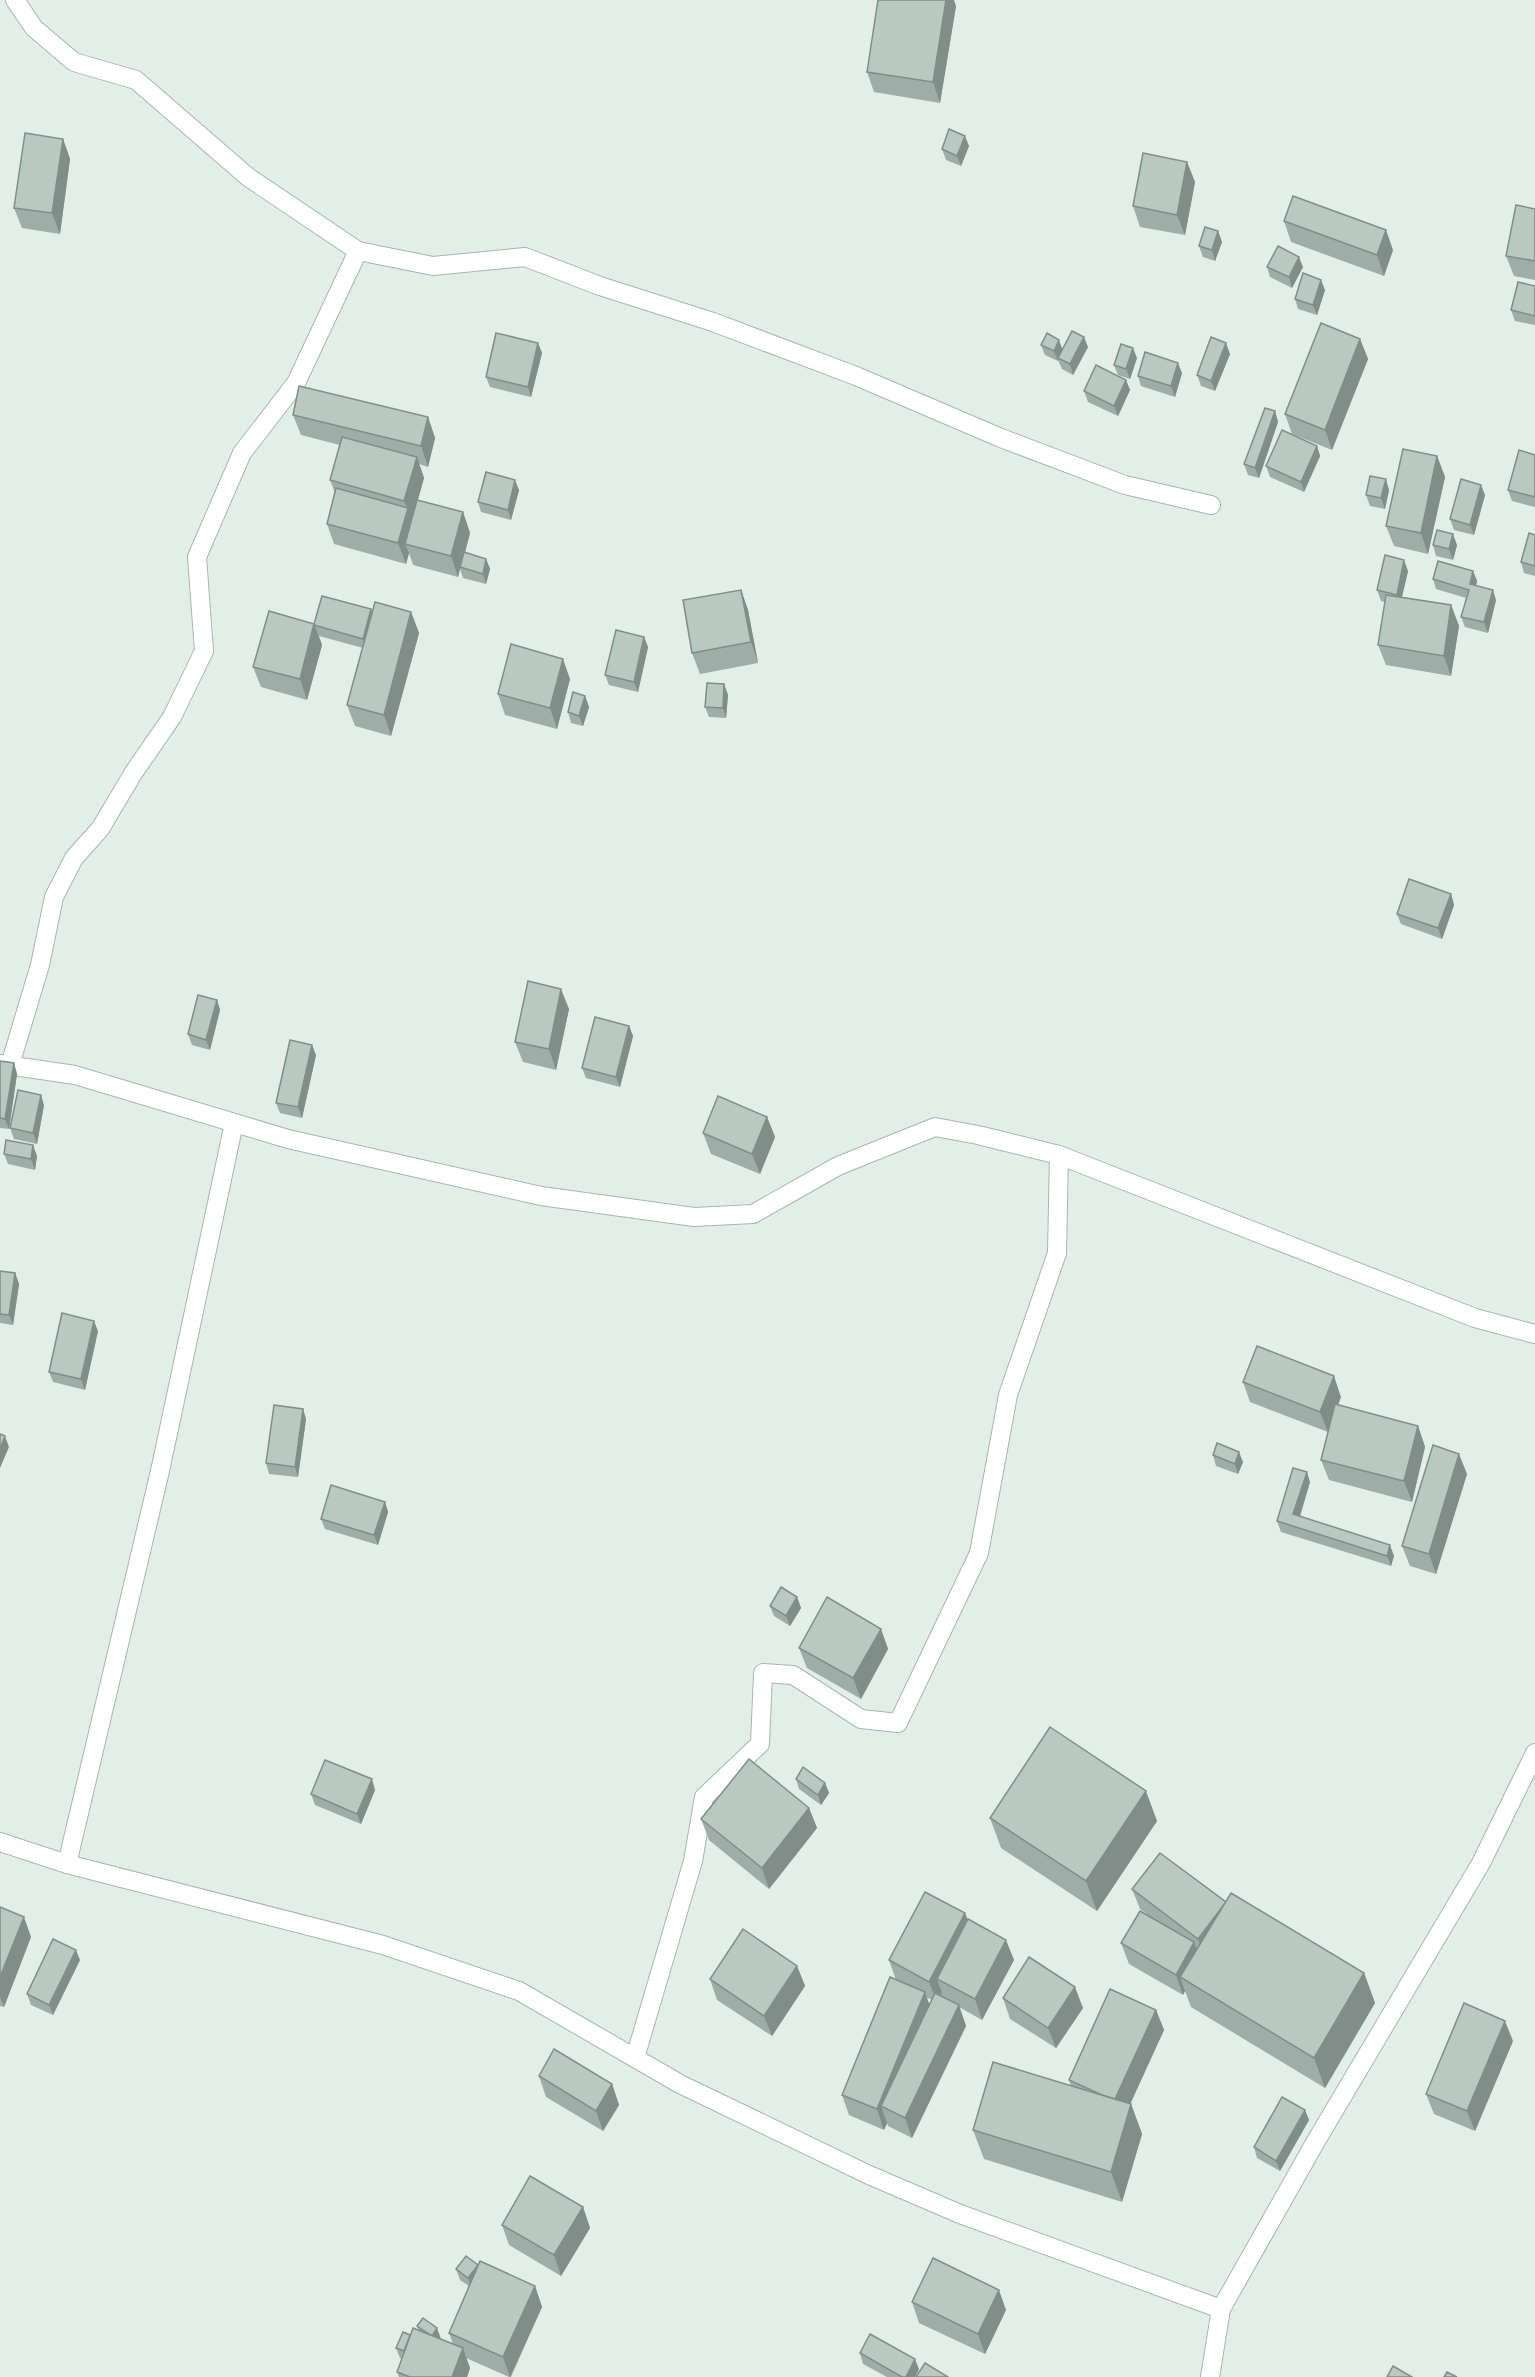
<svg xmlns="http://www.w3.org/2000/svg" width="1535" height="2377" font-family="'Varela Round',sans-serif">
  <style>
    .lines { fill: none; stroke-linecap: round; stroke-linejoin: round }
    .minor-casing { stroke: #a5b7b1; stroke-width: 20 }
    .minor { stroke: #fff; stroke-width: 18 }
    .wall { fill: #9eada7; fill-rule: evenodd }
    .shaded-wall { fill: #818d88 }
    .building { fill: #b8c9c2; stroke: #818d88; stroke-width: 1.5 }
  </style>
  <rect width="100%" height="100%" fill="#e3eee9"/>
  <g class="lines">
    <defs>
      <g id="minor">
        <polyline points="15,0 34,28 74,62 136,80 248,177 358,251 433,266 525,257 600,286 713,322 856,376 1001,438 1125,485 1211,505"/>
        <polyline points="0,1064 75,1075 288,1139 541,1196 694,1217 753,1214 838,1166 935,1127 978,1135 1059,1155 1475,1318 1535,1334"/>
        <polyline points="10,1065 40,965 54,897 74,858 100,829 134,772 172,717 204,651 197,557 242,453 296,383 358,251"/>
        <polyline points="0,1842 67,1864 383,1945 519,1991 680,2084 869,2175 960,2214 1221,2309 1316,2141 1481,1863 1535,1753"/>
        <polyline points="67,1864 160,1471 234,1123"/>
        <polyline points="635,2058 693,1861 704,1797 760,1744 763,1673 793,1675 861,1719 898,1723 979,1553 1008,1395 1057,1253 1059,1155"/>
        <polyline points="1210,2377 1221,2309"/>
      </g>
    </defs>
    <use href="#minor" class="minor-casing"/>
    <use href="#minor" class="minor"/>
  </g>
  <g class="wall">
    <polygon points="956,6 940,103 874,92 867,72"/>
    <polygon points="63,139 70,159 60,234 22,228 14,208"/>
    <polygon points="969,146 961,166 946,160 942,149"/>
    <polygon points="1187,162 1195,182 1185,235 1140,227 1133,206"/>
    <polygon points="1535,209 1535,280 1514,276 1506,256"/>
    <polygon points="1284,221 1393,250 1384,276 1291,242"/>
    <polygon points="1218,231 1222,242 1215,261 1203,257 1199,246"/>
    <polygon points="1267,267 1303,267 1292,288 1270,277"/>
    <polygon points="1535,286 1535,325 1515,321 1511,310"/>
    <polygon points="1325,290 1317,315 1298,309 1295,299"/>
    <polygon points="1360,339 1368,359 1332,450 1292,434 1285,414"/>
    <polygon points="538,343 542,353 531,397 490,387 486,377"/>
    <polygon points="1041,345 1063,349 1088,347 1073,375 1062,369 1058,360 1058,361 1045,355"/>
    <polygon points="1230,354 1215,391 1201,386 1197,375"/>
    <polygon points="1137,358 1130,379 1118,375 1114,365"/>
    <polygon points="1182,373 1175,397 1141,386 1138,376"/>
    <polygon points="1126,380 1130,390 1118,416 1088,402 1084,391"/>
    <polygon points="1275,411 1278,422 1259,478 1248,475 1244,464"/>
    <polygon points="293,415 428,417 435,438 428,467 419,464 424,478 418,500 463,512 470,533 465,552 486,559 490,569 486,584 463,578 460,569 458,577 413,565 409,553 406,564 334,544 327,524 335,493 330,480 340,445 301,435"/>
    <polygon points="1317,446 1320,456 1304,492 1270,477 1266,466"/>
    <polygon points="1535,455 1535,507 1512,501 1508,490"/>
    <polygon points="1437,456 1445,477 1428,554 1394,546 1386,526"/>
    <polygon points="519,490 511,520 481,512 478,502"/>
    <polygon points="1389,490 1385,509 1370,506 1366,495"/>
    <polygon points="1485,495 1474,535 1454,530 1450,519"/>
    <polygon points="1535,535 1535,576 1524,573 1521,562"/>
    <polygon points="1433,545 1457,545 1453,560 1436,556"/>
    <polygon points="1408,571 1402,597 1451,605 1459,626 1451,676 1386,665 1378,645 1385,602 1381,601 1377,590"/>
    <polygon points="1473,571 1477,581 1476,585 1496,600 1488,633 1465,627 1461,617 1466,598 1436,589 1433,579"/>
    <polygon points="741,590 748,610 758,663 700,674 692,653"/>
    <polygon points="372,612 411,612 419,633 391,736 355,726 347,705 363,648 319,636 322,645 307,700 261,687 253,667 314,624"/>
    <polygon points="644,637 648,647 638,692 609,685 605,675"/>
    <polygon points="570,679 557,729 505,715 498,694"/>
    <polygon points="724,684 728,695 726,718 709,717 705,707"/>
    <polygon points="585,696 589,707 583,726 571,723 568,712"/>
    <polygon points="1451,894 1454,905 1442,939 1401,924 1397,914"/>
    <polygon points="217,1000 220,1010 210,1050 192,1045 188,1034"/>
    <polygon points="569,1009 556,1070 523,1062 515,1042"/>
    <polygon points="629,1026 633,1036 620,1087 586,1078 582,1068"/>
    <polygon points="316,1055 302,1118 280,1113 276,1103"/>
    <polygon points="0,1061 14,1063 17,1074 9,1129 0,1128"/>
    <polygon points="44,1105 37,1144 14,1139 10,1128"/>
    <polygon points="767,1117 775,1137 760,1174 711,1154 703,1133"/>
    <polygon points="4,1154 37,1156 35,1170 8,1164"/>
    <polygon points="0,1271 15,1273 19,1284 13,1325 0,1323"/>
    <polygon points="98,1331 85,1390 53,1382 49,1372"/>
    <polygon points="1243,1382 1341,1397 1338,1405 1418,1426 1425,1447 1412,1502 1329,1480 1321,1460 1328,1432 1250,1402"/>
    <polygon points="303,1409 306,1419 298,1477 269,1474 266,1463"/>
    <polygon points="1213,1455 1243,1462 1238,1474 1216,1466"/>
    <polygon points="1467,1474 1436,1574 1410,1566 1402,1546"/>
    <polygon points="1310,1482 1300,1517 1394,1556 1391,1566 1281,1532 1277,1521"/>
    <polygon points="385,1502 388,1512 378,1545 325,1529 321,1519"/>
    <polygon points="797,1597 801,1608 790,1626 774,1616 770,1606"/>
    <polygon points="881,1629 888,1649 861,1699 807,1668 799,1648"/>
    <polygon points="796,1779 825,1783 829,1793 821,1805 799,1789"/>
    <polygon points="375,1790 361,1824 315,1805 311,1794"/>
    <polygon points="809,1808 817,1828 769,1889 709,1840 701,1819"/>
    <polygon points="990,1818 1157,1821 1097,1911 1001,1848"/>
    <polygon points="1132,1889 1226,1902 1364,1973 1375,2003 1325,2088 1191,2007 1185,1991 1183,1995 1129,1964 1121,1943 1147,1914 1140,1909"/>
    <polygon points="0,1907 31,1937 4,2007 0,2006"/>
    <path d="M965,1913L968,1920L1014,1960L982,2020L959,2007L966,2026L912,2138L888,2126L887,2123L884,2130L849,2115L842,2095L896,1980L889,1960ZM926,1997L932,2000L929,2005Z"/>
    <polygon points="80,1960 53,2015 31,2005 27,1994"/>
    <polygon points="797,1966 805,1986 772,2036 717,2000 710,1979"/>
    <polygon points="1003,1998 1083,2008 1056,2048 1010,2019"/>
    <polygon points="1156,2010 1164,2030 1130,2104 1131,2104 1142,2134 1122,2202 984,2159 973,2130 1071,2086 1069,2080"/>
    <polygon points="1513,2041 1475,2131 1434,2114 1426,2094"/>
    <polygon points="539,2076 612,2084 619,2105 603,2131 546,2097"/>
    <polygon points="1305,2110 1309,2120 1280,2171 1257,2158 1254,2147"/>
    <polygon points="583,2207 590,2228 561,2276 509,2245 502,2225"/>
    <polygon points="478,2265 535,2286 542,2307 511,2377 509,2377 466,2358 470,2368 467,2377 399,2377 397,2372 402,2359 400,2358 396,2348 410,2335 419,2331 417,2326 437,2328 440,2339 453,2344 449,2333 469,2286 460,2280 456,2269"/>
    <polygon points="912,2302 1006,2310 985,2354 919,2323"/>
    <polygon points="860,2353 919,2369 915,2377 887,2377 863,2364"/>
  </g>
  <g class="shaded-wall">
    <polygon points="946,0 954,0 956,6 940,103 933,82"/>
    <polygon points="965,136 969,146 961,166 957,156"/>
    <polygon points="63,139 70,159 60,234 52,213"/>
    <polygon points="1187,162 1195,182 1185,235 1177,215"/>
    <polygon points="1386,230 1393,250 1384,276 1377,255"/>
    <polygon points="1218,231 1222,242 1215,261 1212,250"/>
    <polygon points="1299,257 1303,267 1292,288 1289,277"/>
    <polygon points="1321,280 1325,290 1317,315 1313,305"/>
    <polygon points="1084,337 1088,347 1073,375 1070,364"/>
    <polygon points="1360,339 1368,359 1332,450 1325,430"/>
    <polygon points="1059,340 1063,351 1058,361 1054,351"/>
    <polygon points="538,343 542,353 531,397 528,387"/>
    <polygon points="1226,343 1230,354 1215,391 1211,381"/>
    <polygon points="1133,348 1137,358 1130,379 1126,369"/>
    <polygon points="1178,363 1182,373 1175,397 1171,386"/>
    <polygon points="1126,380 1130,390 1118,416 1114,406"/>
    <polygon points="1275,411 1278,422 1259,478 1255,468"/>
    <polygon points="428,417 435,438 428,467 421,446"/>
    <polygon points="1317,446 1320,456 1304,492 1301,482"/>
    <polygon points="1437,456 1445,477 1428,554 1421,533"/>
    <polygon points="417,457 424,478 405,544 409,553 406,564 398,543 408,510 404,501"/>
    <polygon points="1386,479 1389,490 1385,509 1381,498"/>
    <polygon points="515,480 519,490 511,520 508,510"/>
    <polygon points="1481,485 1485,495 1474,535 1470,525"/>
    <polygon points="463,512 470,533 461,568 460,567 460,569 458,577 451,556"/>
    <polygon points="1453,534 1457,545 1453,560 1449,549"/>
    <polygon points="486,559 490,569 486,584 483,574"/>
    <polygon points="1404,560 1408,571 1400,605 1397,595"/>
    <polygon points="1473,571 1477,581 1474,594 1470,584"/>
    <polygon points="741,590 748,610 758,663 751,642"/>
    <polygon points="1493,590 1496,600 1488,633 1484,622"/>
    <polygon points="1451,605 1459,626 1451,676 1444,656"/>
    <polygon points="371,609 375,620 367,649 363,639"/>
    <polygon points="411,612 419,633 391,736 384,715"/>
    <polygon points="314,624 322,645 307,700 300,679"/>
    <polygon points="644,637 648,647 638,692 634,682"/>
    <polygon points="563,659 570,679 557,729 550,708"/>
    <polygon points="724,684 728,695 726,718 723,708"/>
    <polygon points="585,696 589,707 583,726 579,716"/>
    <polygon points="1451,894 1454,905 1442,939 1438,928"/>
    <polygon points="561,989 569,1009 556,1070 549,1049"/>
    <polygon points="217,1000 220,1010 210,1050 206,1040"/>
    <polygon points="629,1026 633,1036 620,1087 616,1077"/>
    <polygon points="312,1045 316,1055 302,1118 298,1107"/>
    <polygon points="14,1063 17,1074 9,1129 5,1119"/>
    <polygon points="41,1095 44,1105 37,1144 33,1133"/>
    <polygon points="767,1117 775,1137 760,1174 752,1154"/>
    <polygon points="33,1145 37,1156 35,1170 31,1159"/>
    <polygon points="15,1273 19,1284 13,1325 9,1315"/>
    <polygon points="94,1321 98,1331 85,1390 81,1379"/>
    <polygon points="1334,1376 1341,1397 1328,1432 1320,1412"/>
    <polygon points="303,1409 306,1419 298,1477 295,1467"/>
    <polygon points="1418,1426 1425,1447 1412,1502 1404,1481"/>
    <polygon points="5,1436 9,1447 0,1468 0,1449"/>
    <polygon points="1239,1452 1243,1462 1238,1474 1235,1464"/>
    <polygon points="1459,1454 1467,1474 1436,1574 1429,1554"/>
    <polygon points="1307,1472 1310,1482 1297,1525 1293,1514"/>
    <polygon points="385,1502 388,1512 378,1545 374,1535"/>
    <polygon points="1390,1545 1394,1556 1391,1566 1387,1556"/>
    <polygon points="797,1597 801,1608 790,1626 786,1616"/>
    <polygon points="881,1629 888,1649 861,1699 853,1678"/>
    <polygon points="372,1779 375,1790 361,1824 357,1814"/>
    <polygon points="825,1783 829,1793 821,1805 818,1795"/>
    <polygon points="1146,1791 1157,1821 1097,1911 1086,1881"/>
    <polygon points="809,1808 817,1828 769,1889 762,1868"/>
    <polygon points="1226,1902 1205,1960 1198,1939"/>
    <polygon points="965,1913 972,1933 937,1979 942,1993 937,2002 929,1982"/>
    <polygon points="24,1917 31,1937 4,2007 0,1997 0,1977"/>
    <polygon points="1006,1940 1014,1960 982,2020 975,1999"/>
    <polygon points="1194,1942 1202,1963 1180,1977 1185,1991 1183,1995 1176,1975"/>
    <polygon points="76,1950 80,1960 53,2015 49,2005"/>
    <polygon points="797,1966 805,1986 772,2036 764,2016"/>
    <polygon points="1364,1973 1375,2003 1325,2088 1314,2058"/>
    <polygon points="1075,1987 1083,2008 1056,2048 1048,2028"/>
    <polygon points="925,1992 932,2012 881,2106 887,2123 884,2130 877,2109"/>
    <polygon points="959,2005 966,2026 912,2138 905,2118"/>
    <polygon points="1156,2010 1164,2030 1122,2122 1114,2101"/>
    <polygon points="1505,2021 1513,2041 1475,2131 1467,2111"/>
    <polygon points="612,2084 619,2105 603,2131 596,2111"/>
    <polygon points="1131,2104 1142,2134 1122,2202 1111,2172"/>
    <polygon points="1305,2110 1309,2120 1280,2171 1276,2161"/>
    <polygon points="583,2207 590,2228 561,2276 554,2255"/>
    <polygon points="478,2265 482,2275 472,2288 468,2278"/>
    <polygon points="535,2286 542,2307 510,2377 503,2357"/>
    <polygon points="999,2290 1006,2310 985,2354 978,2334"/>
    <polygon points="437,2328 441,2339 435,2347 431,2337"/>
    <polygon points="463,2348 470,2368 467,2377 452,2377"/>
    <polygon points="915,2359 919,2369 915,2377 906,2377"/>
  </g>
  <g class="building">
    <polygon points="878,0 946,0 933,82 867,72"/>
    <polygon points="949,129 965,136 957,156 942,149"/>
    <polygon points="25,133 63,139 52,213 14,208"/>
    <polygon points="1143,153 1187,162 1177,215 1133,206"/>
    <polygon points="1293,196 1386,230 1377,255 1284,221"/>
    <polygon points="1516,205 1535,209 1535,261 1506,256"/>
    <polygon points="1205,227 1218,231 1212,250 1199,246"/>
    <polygon points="1278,246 1299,257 1289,277 1267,267"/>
    <polygon points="1303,273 1321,280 1313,305 1295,299"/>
    <polygon points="1518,282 1535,286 1535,316 1511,310"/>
    <polygon points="1321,323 1360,339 1325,430 1285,414"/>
    <polygon points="1072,331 1084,337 1070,364 1058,358"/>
    <polygon points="496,333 538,343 528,387 486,377"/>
    <polygon points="1047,333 1059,340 1054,351 1041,345"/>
    <polygon points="1211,337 1226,343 1211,381 1197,375"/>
    <polygon points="1121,344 1133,348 1126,369 1114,365"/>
    <polygon points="1145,352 1178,363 1171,386 1138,376"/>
    <polygon points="1096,365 1126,380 1114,406 1084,391"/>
    <polygon points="299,386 428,417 421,446 293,415"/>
    <polygon points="1265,408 1275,411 1255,468 1244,464"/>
    <polygon points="1282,430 1317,446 1301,482 1266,466"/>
    <polygon points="342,437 417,457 404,501 330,480"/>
    <polygon points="1403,449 1437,456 1421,533 1386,526"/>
    <polygon points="1519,450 1535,455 1535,497 1508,490"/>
    <polygon points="486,472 515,480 508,510 478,502"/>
    <polygon points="1370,476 1386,479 1381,498 1366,495"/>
    <polygon points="1461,479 1481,485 1470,525 1450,519"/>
    <polygon points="336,488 408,508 398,543 327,524"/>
    <polygon points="417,500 463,512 451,556 405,544"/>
    <polygon points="1437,530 1453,534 1449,549 1433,545"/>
    <polygon points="1529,533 1535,535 1535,566 1521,562"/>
    <polygon points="464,552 486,559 483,574 460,567"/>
    <polygon points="1385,555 1404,560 1397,595 1377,590"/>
    <polygon points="1438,561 1473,571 1470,584 1493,590 1484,622 1461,617 1469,590 1433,579"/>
    <polygon points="741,590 751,642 692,653 683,600"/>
    <polygon points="1386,595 1451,605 1444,656 1378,645"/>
    <polygon points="322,596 371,609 363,639 314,625 314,624"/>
    <polygon points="375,602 411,612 384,715 347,705"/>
    <polygon points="269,611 314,624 300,679 253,667"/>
    <polygon points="616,630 644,637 634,682 605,675"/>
    <polygon points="511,644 563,659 550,708 498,694"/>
    <polygon points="707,683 724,684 723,708 705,707"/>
    <polygon points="573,692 585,696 579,716 568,712"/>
    <polygon points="1409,879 1451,894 1438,928 1397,914"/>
    <polygon points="528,981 561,989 549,1049 515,1042"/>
    <polygon points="198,995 217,1000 206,1040 188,1034"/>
    <polygon points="595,1017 629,1026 616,1077 582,1068"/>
    <polygon points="290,1040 312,1045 298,1107 276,1103"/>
    <polygon points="0,1061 14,1063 5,1119 0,1118"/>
    <polygon points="18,1090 41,1095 33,1133 10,1128"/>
    <polygon points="718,1096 767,1117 752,1154 703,1133"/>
    <polygon points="6,1140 33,1145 31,1159 4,1154"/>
    <polygon points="0,1271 15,1273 9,1315 0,1314"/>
    <polygon points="62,1313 94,1321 81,1379 49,1372"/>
    <polygon points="1257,1346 1334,1376 1320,1412 1243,1382"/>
    <polygon points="1335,1404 1418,1426 1404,1481 1321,1460"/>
    <polygon points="274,1405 303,1409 295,1467 266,1463"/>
    <polygon points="0,1434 5,1436 0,1449"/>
    <polygon points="1217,1443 1239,1452 1235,1464 1213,1455"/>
    <polygon points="1433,1445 1459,1454 1429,1554 1402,1546"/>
    <polygon points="1293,1468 1307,1472 1293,1514 1390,1545 1387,1556 1277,1521"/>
    <polygon points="331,1485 385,1502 374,1535 321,1519"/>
    <polygon points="781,1587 797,1597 786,1616 770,1606"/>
    <polygon points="827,1597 881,1629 853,1678 799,1648"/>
    <polygon points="1050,1727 1146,1791 1086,1881 990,1818"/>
    <polygon points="749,1759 809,1808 762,1868 701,1819"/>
    <polygon points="325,1760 372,1779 357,1814 311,1794"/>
    <polygon points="803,1767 825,1783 818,1795 796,1779"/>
    <polygon points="1160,1853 1226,1902 1198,1939 1132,1889"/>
    <polygon points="925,1892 965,1913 929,1982 889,1960"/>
    <polygon points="1231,1893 1364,1973 1314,2058 1180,1977"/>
    <polygon points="0,1907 24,1917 0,1977"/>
    <polygon points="1140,1911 1194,1942 1176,1975 1121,1943"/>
    <polygon points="968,1919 1006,1940 975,1999 937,1979"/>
    <polygon points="743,1929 797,1966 764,2016 710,1979"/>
    <polygon points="53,1939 76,1950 49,2005 27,1994"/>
    <polygon points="1029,1957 1075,1987 1048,2028 1003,1998"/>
    <polygon points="890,1977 925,1992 877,2109 842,2095"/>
    <polygon points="1110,1989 1156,2010 1115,2099 1102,2095 1069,2080"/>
    <polygon points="935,1993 959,2005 905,2118 881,2106"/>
    <polygon points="1464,2003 1505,2021 1467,2111 1426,2094"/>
    <polygon points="554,2049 612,2084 596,2111 539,2076"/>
    <polygon points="993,2062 1131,2104 1111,2172 973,2130"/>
    <polygon points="1282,2097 1305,2110 1276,2161 1254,2147"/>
    <polygon points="530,2176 583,2207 554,2255 502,2225"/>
    <polygon points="466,2256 478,2265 468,2278 456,2269"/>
    <polygon points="933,2258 999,2290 978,2334 912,2302"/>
    <polygon points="480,2261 535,2286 503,2357 449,2333"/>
    <polygon points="423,2318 437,2328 432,2336 417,2326"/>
    <polygon points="413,2328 463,2348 452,2377 410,2377 397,2372"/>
    <polygon points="403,2332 410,2335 404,2351 396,2348"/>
    <polygon points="870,2334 915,2359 906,2377 902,2377 860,2353"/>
    <polygon points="925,2363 948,2377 916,2377"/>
    <polygon points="1393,2366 1412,2377 1387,2377"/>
    <polygon points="1447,2372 1457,2377 1444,2377"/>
  </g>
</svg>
